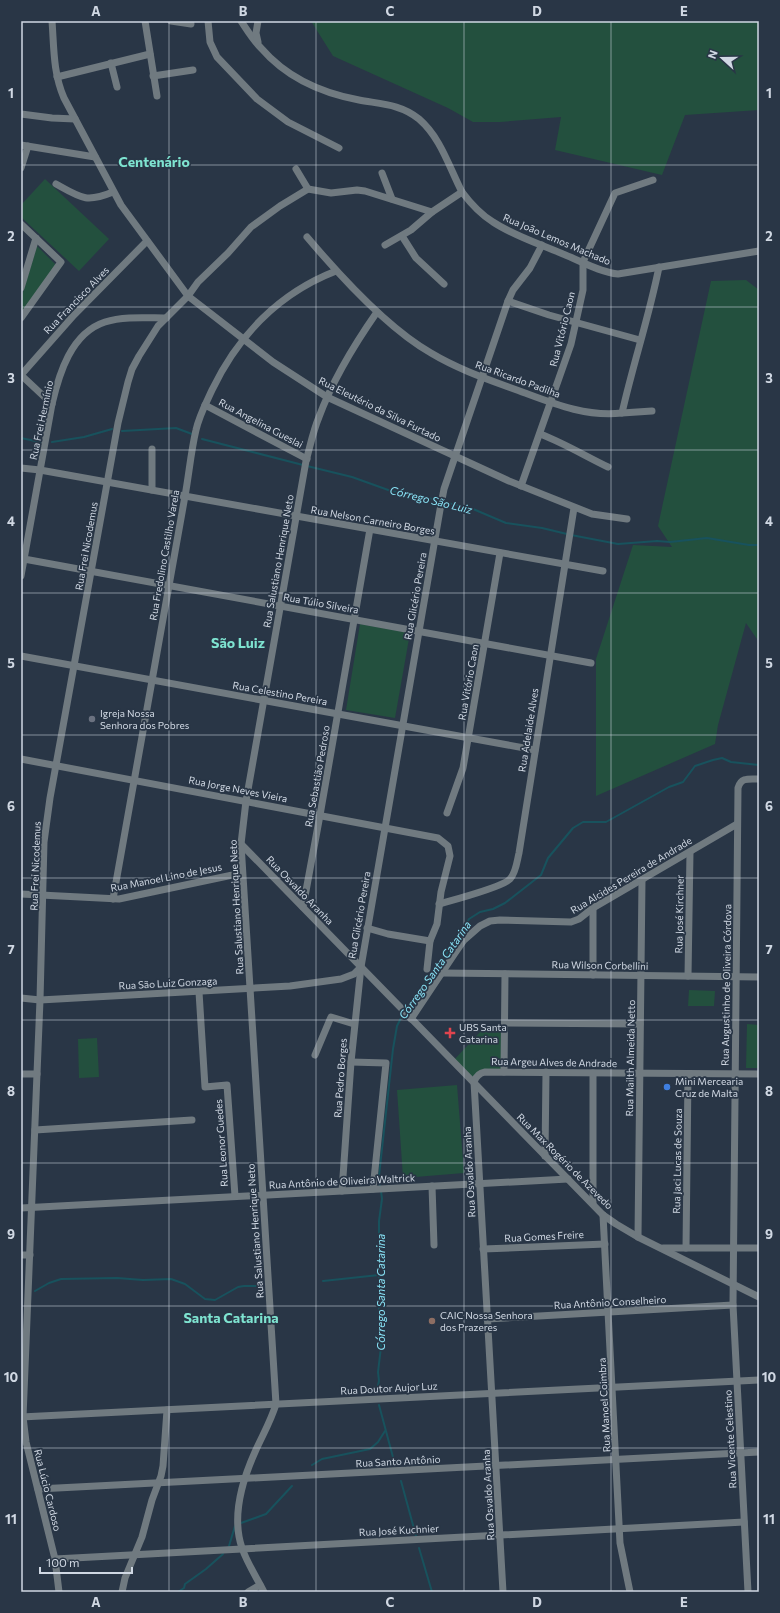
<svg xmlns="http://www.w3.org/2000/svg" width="780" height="1613" font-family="Commissioner,sans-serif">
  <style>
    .green { fill: #23503e }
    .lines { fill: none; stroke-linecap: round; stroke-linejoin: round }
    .stream { stroke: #18525d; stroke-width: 2 }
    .minor { stroke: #707a80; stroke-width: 7 }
    .grid { fill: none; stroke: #d0d8e3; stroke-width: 1; stroke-opacity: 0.55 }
    .worship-dot { fill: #6b7280; stroke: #293646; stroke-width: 1.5 }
    .health-dot { fill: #e0444e; stroke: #293646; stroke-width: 1.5 }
    .shop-dot { fill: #3f7fe0; stroke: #293646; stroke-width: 1.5 }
    .education-dot { fill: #8d6e63; stroke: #293646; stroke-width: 1.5 }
    .labels { text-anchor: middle; stroke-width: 3.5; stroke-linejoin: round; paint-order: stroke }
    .street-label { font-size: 10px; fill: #d0d8e3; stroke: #293646 }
    .poi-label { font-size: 10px; fill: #d0d8e3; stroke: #293646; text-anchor: start }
    .water-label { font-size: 11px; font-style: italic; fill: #89e4f7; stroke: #293646 }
    .district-label { font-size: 14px; font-weight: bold; fill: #7ee3d0; stroke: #293646 }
    .neatline { fill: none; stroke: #d0d8e3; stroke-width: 1.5 }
    .grid-label { font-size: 13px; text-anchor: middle; font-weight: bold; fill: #d0d8e3 }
  </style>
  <rect width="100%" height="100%" fill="#293646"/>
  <g class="green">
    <polygon points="311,21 759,21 759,110 685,115 662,175 555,150 561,117 500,122 473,122 448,108 333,56"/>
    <polygon points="45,179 109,239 79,271 21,217 21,205"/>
    <polygon points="37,246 56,265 21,314 21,299"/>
    <polygon points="746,280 759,290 759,642 746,623 718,725 715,744 596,796 596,659 633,545 672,547 658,526 711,281"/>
    <polygon points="360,624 410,633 395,718 346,710"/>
    <polygon points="689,990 715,991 714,1006 688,1006"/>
    <polygon points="747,1024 759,1025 759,1068 746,1068"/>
    <polygon points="481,1031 505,1031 504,1072 485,1072 474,1082 453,1061"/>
    <polygon points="97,1038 99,1077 79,1078 78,1039"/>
    <polygon points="457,1085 464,1173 403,1178 397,1090"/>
  </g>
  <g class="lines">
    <g class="stream">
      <polyline points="122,431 176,428 192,434"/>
      <polyline points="21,438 40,442"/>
      <polyline points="202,439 303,465"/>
      <polyline points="52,442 84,437 112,429"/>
      <polyline points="307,466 352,477 391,491 418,495 439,501 473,509 506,523 542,528 567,534"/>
      <polyline points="571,535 618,544 657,541 670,542 707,538 749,545 759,545"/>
      <polyline points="406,1011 461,933 469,919 480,912 493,909 505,903 541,875 548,858 573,828 583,822 606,822 669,787 683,782 695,766 713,760 722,758 731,762 759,765"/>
      <polyline points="380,1187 379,1176 393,1049 397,1026 403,1014"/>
      <polyline points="323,1281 379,1275"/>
      <polyline points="35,1291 49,1283 61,1279 117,1278 143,1280 171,1279 185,1284 205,1299 215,1300 238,1287 244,1286 259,1286"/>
      <polyline points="377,1390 379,1381 378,1372 381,1347 380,1335 381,1324 379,1319 379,1221 382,1199 381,1191"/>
      <polyline points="379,1405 394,1461"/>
      <polyline points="312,1465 322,1459 370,1449 378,1442 385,1431"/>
      <polyline points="401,1481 416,1536"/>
      <polyline points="241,1523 266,1514 292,1486"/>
      <polyline points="229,1546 235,1526"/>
      <polyline points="419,1548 432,1592"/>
      <polyline points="178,1592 184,1588 185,1584 206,1569 223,1554"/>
    </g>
    <g class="minor">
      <path d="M52,21C54,47 53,73 64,98L121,205L188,296L273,362L327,397L509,481L592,514L627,519"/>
      <polyline points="145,21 157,96"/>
      <polyline points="171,21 191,24"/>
      <polyline points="208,21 210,42 217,57 257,99 288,122 339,148"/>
      <path d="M241,21C247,30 253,40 261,48C286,77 321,93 359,100C380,104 401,104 419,119C441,138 449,167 462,192C471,204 480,214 493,222C514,236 540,244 563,254C581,261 599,272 618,274L759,251"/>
      <polyline points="258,21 256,33 258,42"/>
      <polyline points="111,63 117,87"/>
      <polyline points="153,76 193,70"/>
      <polyline points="57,77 150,54"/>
      <polyline points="21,114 52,118 75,119"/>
      <polyline points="21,145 95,157"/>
      <polyline points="21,168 28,146"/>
      <polyline points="296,169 308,189"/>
      <polyline points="382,173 392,199"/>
      <path d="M56,184C81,198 86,203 113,192"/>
      <polyline points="21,224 61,262 21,318"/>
      <polyline points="402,236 416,258 444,284"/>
      <path d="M307,237C340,276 387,328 431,353C461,371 493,381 525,393C557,405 588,417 622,413C633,364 649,317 659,267"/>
      <polyline points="385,245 411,230 432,212 462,192"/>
      <polyline points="21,288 36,238"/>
      <polyline points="508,301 549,315 640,340"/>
      <polyline points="21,375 74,315 147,241"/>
      <polyline points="21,375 52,404"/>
      <polyline points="205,405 307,459"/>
      <polyline points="622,413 652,411"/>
      <path d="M540,434C564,443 585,456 608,467"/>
      <polyline points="152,449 152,490"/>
      <polyline points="21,468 40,470 603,571"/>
      <polyline points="521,486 571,344 583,290 583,262 615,193 653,180"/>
      <polyline points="24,559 591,663"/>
      <path d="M21,576L52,404C59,374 71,333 105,322C124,316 147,318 166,318"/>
      <polyline points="21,656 535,750"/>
      <polyline points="21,759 438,838 448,846 450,856 441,892 437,924 430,941 427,969"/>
      <polyline points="447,813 463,768 500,553"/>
      <polyline points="241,844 603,1215 616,1224 638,1237 759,1297"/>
      <polyline points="21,894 119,899 242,873"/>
      <path d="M113,899L185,496C189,474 191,451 196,430C199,416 206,403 212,390C238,336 279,293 336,271"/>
      <path d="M439,904C453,900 503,887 510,879C516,873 517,861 519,853L574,508"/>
      <polyline points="303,907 320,815 370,529"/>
      <polyline points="367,928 388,934 430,941"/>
      <polyline points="441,973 759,977"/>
      <polyline points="593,975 593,908"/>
      <polyline points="688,976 690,852"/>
      <polyline points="199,992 205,1087 227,1085 235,1196"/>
      <polyline points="21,998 40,1000 290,986 341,979 354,974 361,967"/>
      <polyline points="411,1019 455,953 464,940 480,926 490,921 500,920 571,922 579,919 593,908 737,824"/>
      <polyline points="505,1023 640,1024"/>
      <polyline points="315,1055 331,1017 354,1024"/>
      <polyline points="351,1062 386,1063 373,1189"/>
      <polyline points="504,1072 505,974"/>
      <polyline points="21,1074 37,1074"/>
      <polyline points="35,1130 192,1120"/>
      <polyline points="545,1156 546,1072"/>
      <polyline points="432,1186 434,1245"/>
      <polyline points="342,1191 351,1062 361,967 440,510 444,489 508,301 513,290 530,268 542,245"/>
      <polyline points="593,1204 593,1073"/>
      <polyline points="21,1208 568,1179"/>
      <polyline points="603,1215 620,1543 630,1592"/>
      <polyline points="638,1237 642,880"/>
      <polyline points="663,1248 759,1248"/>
      <polyline points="686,1248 688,1074"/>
      <polyline points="483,1249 605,1244"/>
      <polyline points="21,1255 30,1255"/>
      <polyline points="487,1319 733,1305"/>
      <polyline points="21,1417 759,1380"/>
      <polyline points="38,1489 759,1452"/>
      <polyline points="55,1559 744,1522"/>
      <polyline points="59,1592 55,1559 26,1442 23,1417 40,1000 44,842 50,798 118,423 128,382 132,369 139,356 158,326 188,296 198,282 228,253 251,227 280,206 308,189 331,193 357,190 365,191 432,212"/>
      <polyline points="122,1592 125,1578 142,1537 152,1500 161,1476 163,1466 167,1410"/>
      <polyline points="248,1592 260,1585"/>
      <path d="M264,1592C257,1578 247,1563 242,1548C231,1516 242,1481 255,1452C262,1436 271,1421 276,1404L241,844L246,801L306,461C310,447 313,431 319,417C333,379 354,345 377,312"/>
      <path d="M503,1592L474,1082C476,1076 479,1073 485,1072L759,1074"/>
      <path d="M748,1592L733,1305L738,788C741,777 749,779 759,779"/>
    </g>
  </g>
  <path class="grid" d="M169,21V1592M316,21V1592M464,21V1592M611,21V1592M21,165H759M21,307H759M21,450H759M21,593H759M21,735H759M21,878H759M21,1020H759M21,1163H759M21,1306H759M21,1448H759"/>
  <circle class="worship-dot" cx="92" cy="719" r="4"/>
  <path class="health-dot" d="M448 1027h4v4h4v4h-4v4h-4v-4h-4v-4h4z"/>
  <circle class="shop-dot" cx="667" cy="1087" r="4"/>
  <circle class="education-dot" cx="432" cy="1321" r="4"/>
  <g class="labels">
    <g class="street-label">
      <text transform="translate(557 239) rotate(23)" y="4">Rua João Lemos Machado</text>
      <text transform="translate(76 300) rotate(-46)" y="4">Rua Francisco Alves</text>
      <text transform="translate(562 329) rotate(-76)" y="4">Rua Vitório Caon</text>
      <text transform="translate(518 379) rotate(20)" y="4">Rua Ricardo Padilha</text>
      <text transform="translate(380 409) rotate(26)" y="4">Rua Eleutério da Silva Furtado</text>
      <text transform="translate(41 420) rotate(-78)" y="4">Rua Frei Hermínio</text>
      <text transform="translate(261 423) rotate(28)" y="4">Rua Angelina Gueslai</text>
      <text transform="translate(373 520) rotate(10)" y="4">Rua Nelson Carneiro Borges</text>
      <text transform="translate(86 546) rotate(-80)" y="4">Rua Frei Nicodemus</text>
      <text transform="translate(164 555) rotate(-80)" y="4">Rua Fredolino Castilho Varela</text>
      <text transform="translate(278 561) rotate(-80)" y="4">Rua Salustiano Henrique Neto</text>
      <text transform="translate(415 596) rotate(-80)" y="4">Rua Glicério Pereira</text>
      <text transform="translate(321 603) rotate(10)" y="4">Rua Túlio Silveira</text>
      <text transform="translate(468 682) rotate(-80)" y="4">Rua Vitório Caon</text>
      <text transform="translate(280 693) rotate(10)" y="4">Rua Celestino Pereira</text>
      <text transform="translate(528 730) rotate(-81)" y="4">Rua Adelaide Alves</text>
      <text transform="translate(317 776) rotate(-80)" y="4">Rua Sebastião Pedroso</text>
      <text transform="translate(238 789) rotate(11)" y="4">Rua Jorge Neves Vieira</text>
      <text transform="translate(35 866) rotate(-88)" y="4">Rua Frei Nicodemus</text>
      <text transform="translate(631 875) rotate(-31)" y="4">Rua Alcides Pereira de Andrade</text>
      <text transform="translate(166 877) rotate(-11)" y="4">Rua Manoel Lino de Jesus</text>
      <text transform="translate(300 890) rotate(46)" y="4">Rua Osvaldo Aranha</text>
      <text transform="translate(236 907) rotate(-93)" y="4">Rua Salustiano Henrique Neto</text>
      <text transform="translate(679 914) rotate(-89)" y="4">Rua José Kirchner</text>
      <text transform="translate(359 915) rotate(-80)" y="4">Rua Glicério Pereira</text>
      <text transform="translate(600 965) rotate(1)" y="4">Rua Wilson Corbellini</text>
      <text transform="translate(168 983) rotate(-3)" y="4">Rua São Luiz Gonzaga</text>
      <text transform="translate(726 985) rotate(-89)" y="4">Rua Augustinho de Oliveira Córdova</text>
      <text transform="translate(630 1058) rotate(-89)" y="4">Rua Mailth Almeida Netto</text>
      <text transform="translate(554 1062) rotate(1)" y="4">Rua Argeu Alves de Andrade</text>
      <text transform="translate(340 1078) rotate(-86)" y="4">Rua Pedro Borges</text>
      <text transform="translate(221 1143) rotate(-94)" y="4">Rua Leonor Guedes</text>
      <text transform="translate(565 1161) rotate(45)" y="4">Rua Max Rogério de Azevedo</text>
      <text transform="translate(677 1161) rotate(-89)" y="4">Rua Jaci Lucas de Souza</text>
      <text transform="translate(469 1172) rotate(-93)" y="4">Rua Osvaldo Aranha</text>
      <text transform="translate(342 1181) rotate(-3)" y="4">Rua Antônio de Oliveira Waltrick</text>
      <text transform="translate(255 1231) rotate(-94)" y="4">Rua Salustiano Henrique Neto</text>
      <text transform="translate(544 1236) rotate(-3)" y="4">Rua Gomes Freire</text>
      <text transform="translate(610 1302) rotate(-3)" y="4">Rua Antônio Conselheiro</text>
      <text transform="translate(389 1388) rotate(-3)" y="4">Rua Doutor Aujor Luz</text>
      <text transform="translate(604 1405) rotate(-93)" y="4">Rua Manoel Coimbra</text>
      <text transform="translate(730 1439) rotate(-93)" y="4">Rua Vicente Celestino</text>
      <text transform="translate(398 1461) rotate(-3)" y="4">Rua Santo Antônio</text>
      <text transform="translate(48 1490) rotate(76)" y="4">Rua Lúcio Cardoso</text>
      <text transform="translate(488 1495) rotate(-93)" y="4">Rua Osvaldo Aranha</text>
      <text transform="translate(399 1530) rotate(-3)" y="4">Rua José Kuchnier</text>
    </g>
    <g class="poi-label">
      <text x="100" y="717">Igreja Nossa<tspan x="100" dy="12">Senhora dos Pobres</tspan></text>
      <text x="459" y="1031">UBS Santa<tspan x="459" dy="12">Catarina</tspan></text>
      <text x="675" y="1085">Mini Mercearia<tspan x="675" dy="12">Cruz de Malta</tspan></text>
      <text x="440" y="1319">CAIC Nossa Senhora<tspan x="440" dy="12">dos Prazeres</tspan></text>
    </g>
    <g class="water-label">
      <text transform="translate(431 500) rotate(14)" y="4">Córrego São Luiz</text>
      <text transform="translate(435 970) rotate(-55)" y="4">Córrego Santa Catarina</text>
      <text transform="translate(381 1292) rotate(-90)" y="4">Córrego Santa Catarina</text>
    </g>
    <g class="district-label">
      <text x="154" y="167">Centenário</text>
      <text x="238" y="648">São Luiz</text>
      <text x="231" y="1323">Santa Catarina</text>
    </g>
  </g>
  <rect width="780" height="1613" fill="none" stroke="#293646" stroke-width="44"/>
  <g transform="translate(722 58) rotate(291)" stroke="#293646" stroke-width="3" paint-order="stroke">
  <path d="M0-3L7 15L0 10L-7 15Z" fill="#d0d8e3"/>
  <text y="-6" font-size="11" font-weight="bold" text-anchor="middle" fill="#d0d8e3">N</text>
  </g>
  <path d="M40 1567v6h92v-6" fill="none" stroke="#d0d8e3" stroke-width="2"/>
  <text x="46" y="1567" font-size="12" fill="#d0d8e3" stroke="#293646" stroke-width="3" paint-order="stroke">100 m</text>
  <rect x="22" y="22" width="736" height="1569" class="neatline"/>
  <g class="grid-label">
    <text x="96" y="16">A</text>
    <text x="243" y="16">B</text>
    <text x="390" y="16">C</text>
    <text x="537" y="16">D</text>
    <text x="684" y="16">E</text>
    <text x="11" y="98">1</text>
    <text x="769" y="98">1</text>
    <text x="11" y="241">2</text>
    <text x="769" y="241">2</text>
    <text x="11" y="383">3</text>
    <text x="769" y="383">3</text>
    <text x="11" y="526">4</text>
    <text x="769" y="526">4</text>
    <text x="11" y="668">5</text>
    <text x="769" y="668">5</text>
    <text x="11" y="811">6</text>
    <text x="769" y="811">6</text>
    <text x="11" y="954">7</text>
    <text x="769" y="954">7</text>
    <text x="11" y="1096">8</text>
    <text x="769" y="1096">8</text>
    <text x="11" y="1239">9</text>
    <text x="769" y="1239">9</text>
    <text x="11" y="1382">10</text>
    <text x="769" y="1382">10</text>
    <text x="11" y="1524">11</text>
    <text x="769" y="1524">11</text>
    <text x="96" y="1607">A</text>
    <text x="243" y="1607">B</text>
    <text x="390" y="1607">C</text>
    <text x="537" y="1607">D</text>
    <text x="684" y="1607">E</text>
  </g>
</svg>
